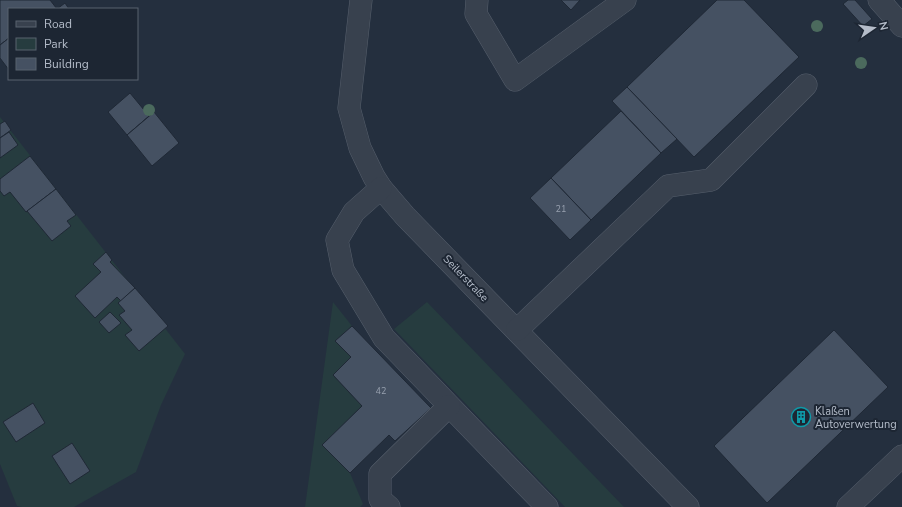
<svg xmlns="http://www.w3.org/2000/svg" width="902" height="507" font-family="'Nunito Sans',sans-serif">
  <style>
    .green { fill: #263c3f }
    .building { fill: #455162; stroke: #1f2835 }
    .lines { fill: none; stroke-linecap: round; stroke-linejoin: round }
    .minor-casing { stroke: #565f6c; stroke-width: 23 }
    .minor { stroke: #38414e; stroke-width: 22 }
    .tree { fill: #4b6a5d }
    .labels { text-anchor: middle; stroke-width: 4; stroke-linejoin: round; paint-order: stroke }
    .number-label { font-size: 9px; fill: #98a1af }
    .street-label { font-size: 11px; fill: #b4bcc9; stroke: #1d2633 }
    .poi-label { font-size: 11px; fill: #b4bcc9; stroke: #1d2633; text-anchor: start }
  </style>
  <rect width="100%" height="100%" fill="#242f3e"/>
  <g class="green">
    <polygon points="0,117 185,354 161,405 136,472 74,507 22,507 17,506 0,464"/>
    <polygon points="333,302 352,326 335,341 351,357 333,375 362,406 322,445 350,473 363,504 360,507 305,507"/>
    <polygon points="427,302 624,507 565,507 394,329"/>
  </g>
  <g class="building">
    <polygon points="0,0 50,0 57,9 9,9 9,38 0,45"/>
    <polygon points="561,0 580,0 571,10"/>
    <polygon points="717,0 744,0 799,57 694,157 627,87"/>
    <polygon points="848,0 855,0 872,19 863,26 843,4"/>
    <polygon points="65,3 69,9 57,9"/>
    <polygon points="9,38 9,70 0,58 0,45"/>
    <polygon points="627,87 677,139 661,153 612,101"/>
    <polygon points="130,93 149,116 127,135 108,112"/>
    <polygon points="621,111 661,153 591,220 551,178"/>
    <polygon points="154,112 179,143 152,166 127,135"/>
    <polygon points="5,121 11,130 0,138 0,124"/>
    <polygon points="9,132 18,145 0,158 0,138"/>
    <polygon points="30,156 56,189 26,212 10,192 4,196 0,191 0,179"/>
    <polygon points="551,178 591,220 570,240 530,198"/>
    <polygon points="56,189 76,215 67,221 71,226 52,241 27,211"/>
    <polygon points="106,252 112,260 110,262 135,288 121,301 117,297 95,318 75,296 101,272 93,264"/>
    <polygon points="135,288 168,326 139,351 125,335 132,330 119,315 125,311 118,303"/>
    <polygon points="110,312 121,323 109,333 99,322"/>
    <polygon points="352,326 431,408 395,441 389,435 350,473 322,445 362,406 333,375 351,357 335,341"/>
    <polygon points="834,330 888,387 767,503 714,446"/>
    <polygon points="33,403 45,423 16,442 3,422"/>
    <polygon points="72,443 90,471 70,484 52,456"/>
  </g>
  <g class="lines">
    <defs>
      <g id="minor">
        <polyline points="361,0 349,108 360,148 374,177 381,188 405,216 688,507"/>
        <polyline points="477,0 476,14 515,80 625,0"/>
        <polyline points="879,0 902,26"/>
        <polyline points="381,188 354,212 337,240 343,270 384,338 547,507"/>
        <polyline points="517,330 668,186 711,180 806,85"/>
        <polyline points="389,507 380,499 380,474 449,406"/>
        <polyline points="848,507 902,456"/>
      </g>
    </defs>
    <use href="#minor" class="minor-casing"/>
    <use href="#minor" class="minor"/>
  </g>
  <g class="tree">
    <circle cx="817" cy="26" r="6"/>
    <circle cx="861" cy="63" r="6"/>
    <circle cx="149" cy="110" r="6"/>
  </g>
  <defs>
    <symbol id="building-ring" viewBox="-11 -11 22 22"><circle r="9.5" fill="#1d2633" stroke="#0f9aa8" stroke-width="1.5"/><path d="M-4-6H4V6H1V3H-1V6H-4ZM-2.5-4.3h1.7v1.8h-1.7ZM.8-4.3h1.7v1.8H.8ZM-2.5-1h1.7V.8h-1.7ZM.8-1h1.7V.8H.8Z" fill="#0f9aa8"/></symbol>
  </defs>
  <g fill-rule="evenodd">
    <use href="#building-ring" x="790" y="406" width="22" height="22"/>
  </g>
  <g class="labels">
    <g class="number-label">
      <text x="561" y="212">21</text>
      <text x="381" y="394">42</text>
    </g>
    <g class="street-label">
      <text transform="translate(466 278) rotate(46)" y="4">Seilerstraße</text>
    </g>
    <g class="poi-label">
      <text x="815" y="415">Klaßen<tspan x="815" dy="13">Autoverwertung</tspan></text>
    </g>
  </g>
  <rect x="8" y="8" width="130" height="72" fill="#1d2633" stroke="#59626f"/>
  <rect x="16" y="21" width="20" height="6" fill="#38414e" stroke="#59626f"/>
  <text x="44" y="28" font-size="12" fill="#b4bcc9">Road</text>
  <rect x="16" y="38" width="20" height="12" fill="#263c3f" stroke="#59626f"/>
  <text x="44" y="48" font-size="12" fill="#b4bcc9">Park</text>
  <rect x="16" y="58" width="20" height="12" fill="#455162" stroke="#59626f"/>
  <text x="44" y="68" font-size="12" fill="#b4bcc9">Building</text>
  <g transform="translate(874 28) rotate(77)" stroke="#1d2633" stroke-width="3" paint-order="stroke">
  <path d="M0-3L7 15L0 10L-7 15Z" fill="#b4bcc9"/>
  <text y="-6" font-size="11" font-weight="bold" text-anchor="middle" fill="#b4bcc9">N</text>
  </g>
</svg>
